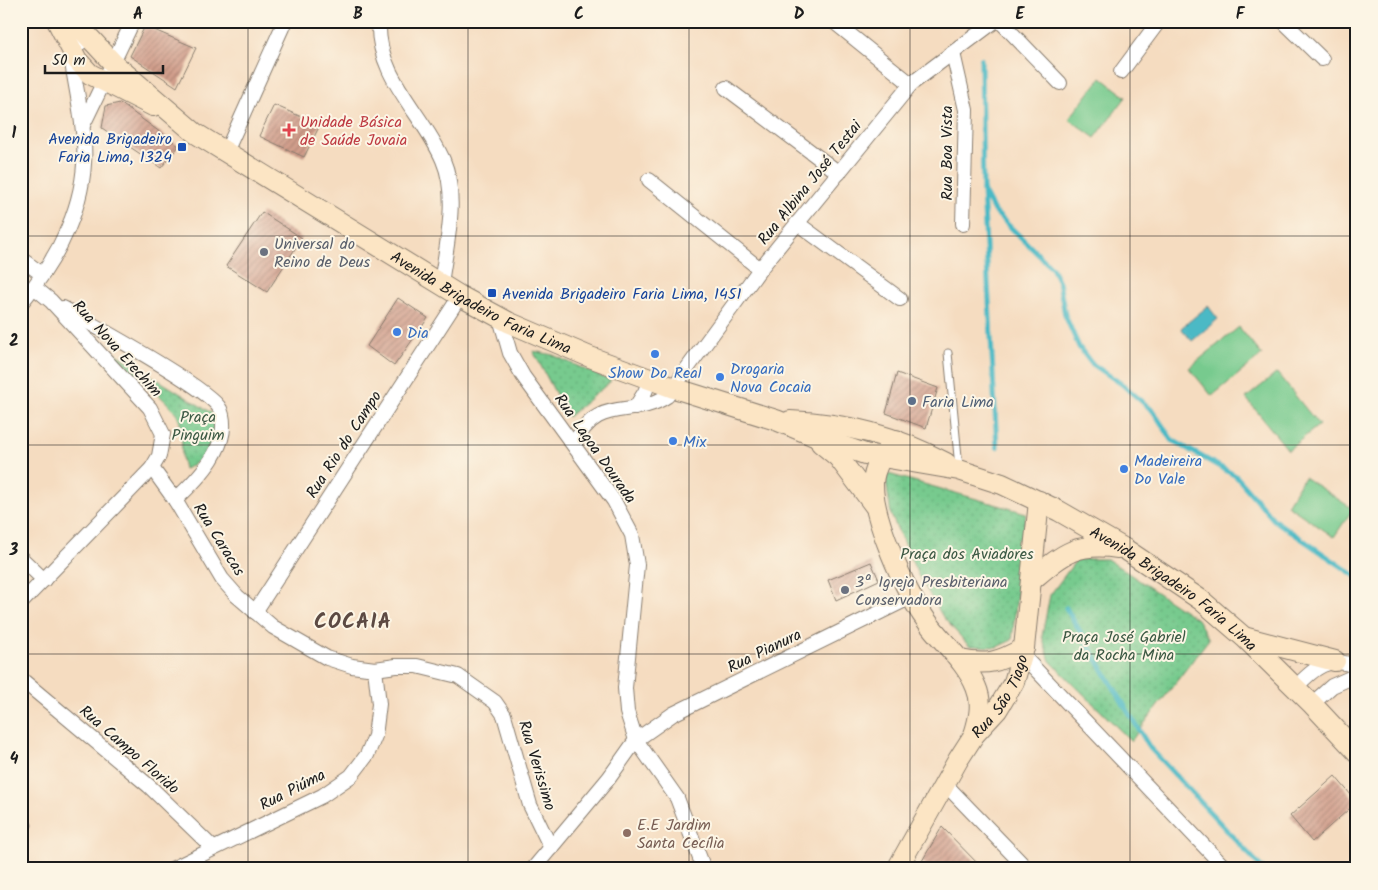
<svg xmlns="http://www.w3.org/2000/svg" width="1378" height="890" font-family="Kalam,sans-serif">
  <style>
    .green { fill: #77ca8e; stroke: #4a7355 }
    .park { fill: url(#park-dots); stroke: #4a7355 }
    .water { fill: #4bb9c5; stroke: #346a70 }
    .lines { fill: none; stroke-linecap: round; stroke-linejoin: round }
    .stream { stroke: #4bb9c5; stroke-width: 5 }
    .building { fill: url(#building-hatch) }
    .lane-casing { stroke: #887c6e; stroke-width: 9 }
    .street-casing { stroke: #887c6e; stroke-width: 16 }
    .secondary-casing { stroke: #887c6e; stroke-width: 22 }
    .lane { stroke: #fff; stroke-width: 7 }
    .street { stroke: #fff; stroke-width: 14 }
    .secondary { stroke: #fce5c4; stroke-width: 20 }
    .grid { fill: none; stroke: #1c1c1c; stroke-width: 1; stroke-opacity: 0.55 }
    .health-dot { fill: #e0444e; stroke: #fcf5e5; stroke-width: 2 }
    .transit-dot { fill: #1a4fb4; stroke: #fcf5e5; stroke-width: 2 }
    .worship-dot { fill: #6b7280; stroke: #fcf5e5; stroke-width: 2 }
    .shop-dot { fill: #3f7fe0; stroke: #fcf5e5; stroke-width: 2 }
    .service-dot { fill: #5c6f8a; stroke: #fcf5e5; stroke-width: 2 }
    .education-dot { fill: #8d6e63; stroke: #fcf5e5; stroke-width: 2 }
    .labels { text-anchor: middle; stroke-width: 4; stroke-linejoin: round; paint-order: stroke }
    .health-label { font-size: 16px; fill: #be3a42; stroke: #fcf5e5; text-anchor: start }
    .transit-label { font-size: 16px; fill: #164399; stroke: #fcf5e5; text-anchor: end }
    .street-label { font-size: 16px; fill: #1c1c1c; stroke: #fcf5e5 }
    .worship-label { font-size: 16px; fill: #5b616d; stroke: #fcf5e5; text-anchor: start }
    .shop-label { font-size: 16px; fill: #366cbe; stroke: #fcf5e5; text-anchor: start }
    .service-label { font-size: 16px; fill: #4e5e75; stroke: #fcf5e5; text-anchor: start }
    .park-label { font-size: 16px; fill: #3c5944; stroke: #fcf5e5 }
    .education-label { font-size: 16px; fill: #785e54; stroke: #fcf5e5; text-anchor: start }
    .district-label { font-size: 21px; font-weight: bold; letter-spacing: 1px; fill: #5c4a43; stroke: #fcf5e5 }
    .neatline { fill: none; stroke: #1c1c1c; stroke-width: 2 }
    .grid-label { font-size: 16px; text-anchor: middle; font-weight: bold; fill: #1c1c1c }
  </style>
  <defs>
    <pattern id="park-dots" width="8" height="8" patternUnits="userSpaceOnUse" patternTransform="scale(1.25)"><rect width="8" height="8" fill="#77ca8e"/><path d="M2 2h.1M6 6h.1" fill="none" stroke="#66ad7a" stroke-width="1.8" stroke-linecap="round"/></pattern>
    <pattern id="building-hatch" width="6" height="6" patternUnits="userSpaceOnUse" patternTransform="scale(1.25)"><rect width="6" height="6" fill="#d29f8c"/><path d="M-1 1l2-2M0 6l6-6M5 7l2-2" fill="none" stroke="#aa8172"/></pattern>
  </defs>
  <rect width="100%" height="100%" fill="#fcf5e5"/>
  <filter id="ink" filterUnits="userSpaceOnUse"><feTurbulence type="fractalNoise" baseFrequency=".02" numOctaves="2"/><feDisplacementMap in="SourceGraphic" scale="10" xChannelSelector="R" yChannelSelector="G"/><feConvolveMatrix kernelMatrix="1 2 1 2 8 2 1 2 1" color-interpolation-filters="sRGB"/></filter>
  <filter id="wash" filterUnits="userSpaceOnUse"><feTurbulence type="fractalNoise" baseFrequency=".0096" numOctaves="4" result="noise"/><feDisplacementMap in="SourceGraphic" scale="20" xChannelSelector="R" yChannelSelector="G"/><feGaussianBlur stdDeviation="1.12" result="paint"/><feColorMatrix in="noise" values="0 0 0 0 0 0 0 0 0 0 0 0 0 0 0 0 0 1.4 0 .05"/><feComposite in="paint" operator="in"/></filter>
  <g filter="url(#wash)">
    <rect width="100%" height="100%" fill="#f5dcc0"/>
    <g class="green">
      <polygon points="1101,77 1126,97 1095,138 1069,119"/>
      <polygon points="1239,327 1262,355 1212,396 1189,368"/>
      <polygon points="1277,373 1319,425 1288,450 1246,398"/>
      <polygon points="1304,477 1353,509 1334,537 1287,505"/>
    </g>
    <g class="park">
      <path d="M102,345L218,417C212,440 209,461 184,469C179,451 185,435 178,416C174,406 115,356 102,345Z"/>
      <polygon points="533,351 553,355 611,381 568,417"/>
      <polygon points="885,473 1026,513 1012,640 997,647 969,646 943,617 918,575 891,515"/>
      <polygon points="1077,559 1107,559 1197,619 1209,639 1131,741 1050,661 1042,636 1050,595"/>
    </g>
    <polygon class="water" points="1208,306 1218,319 1192,341 1181,328"/>
    <g class="lines">
      <g class="stream">
        <polyline points="981,59 983,190 997,447"/>
        <polyline points="983,190 994,211 1052,268 1059,282 1065,315 1079,347 1091,363 1123,385 1153,411 1172,440 1236,476 1274,520 1357,577"/>
        <polyline points="1066,608 1150,748 1263,869"/>
      </g>
    </g>
    <g id="blocks">
      <g class="building">
        <polygon points="145,26 196,48 177,87 130,56"/>
        <polygon points="120,103 179,146 161,168 102,128 106,106"/>
        <polygon points="274,105 320,125 304,157 259,136"/>
        <polygon points="262,212 302,238 267,292 226,266"/>
        <polygon points="398,298 428,318 394,366 367,346"/>
        <polygon points="897,373 938,388 926,428 886,413"/>
        <polygon points="871,562 879,580 836,600 828,580"/>
        <polygon points="1335,776 1357,802 1312,842 1290,816"/>
        <polygon points="942,827 983,869 929,869 922,861"/>
      </g>
    </g>
  </g>
  <g filter="url(#ink)">
    <use href="#blocks" fill-opacity="0" stroke="#887c6e" stroke-width="1"/>
    <g class="lines">
      <defs>
        <g id="lane">
          <polyline points="948,353 959,467"/>
          <polyline points="21,835 28,825"/>
        </g>
        <g id="street">
          <path d="M379,21C376,77 423,113 443,160C459,197 446,246 441,284"/>
          <polyline points="833,21 911,84"/>
          <polyline points="1000,21 1060,83"/>
          <polyline points="1283,21 1322,59"/>
          <polyline points="953,53 966,110 963,224"/>
          <polyline points="1121,72 1159,21"/>
          <polyline points="726,88 839,173"/>
          <polyline points="83,125 133,21"/>
          <polyline points="226,152 285,21"/>
          <polyline points="649,180 760,269"/>
          <polyline points="797,223 900,299"/>
          <polyline points="21,259 42,274"/>
          <path d="M21,303C58,259 88,202 84,143C82,111 74,80 70,49L88,38"/>
          <path d="M63,308C89,323 211,389 220,409C234,443 198,479 175,500"/>
          <polyline points="500,318 510,353 523,376 614,501 632,535 637,565 625,688 627,712 636,740 677,798 704,869"/>
          <polyline points="635,408 645,392 650,379"/>
          <path d="M574,445C597,394 631,420 667,396L760,269L911,84L995,21"/>
          <polyline points="152,468 175,500 222,579 237,596 273,627 327,658 352,666 375,669 396,666 417,666 458,676 495,702 504,715 530,805 551,848"/>
          <polyline points="21,558 44,580"/>
          <polyline points="21,603 152,468 159,456 163,434 150,408 51,301 34,287"/>
          <polyline points="255,612 460,296"/>
          <polyline points="1022,655 1226,869"/>
          <polyline points="21,679 149,786 213,848"/>
          <path d="M1296,687C1315,667 1329,655 1357,667"/>
          <polyline points="1312,704 1332,686 1357,675"/>
          <polyline points="945,784 1027,869"/>
          <polyline points="172,869 322,796 351,776 367,755 375,736 379,704 375,669"/>
          <polyline points="533,869 609,778 636,740 673,714 911,597"/>
        </g>
        <g id="secondary">
          <polyline points="57,21 77,60 90,74 153,106"/>
          <path id="s1" d="M74,21L113,63L195,133L460,296L508,322L590,357L674,388L776,420L824,440L865,454L959,470L1002,484L1059,511L1125,549L1201,600L1245,638L1312,704L1357,752"/>
          <path d="M790,421C850,424 893,435 946,463"/>
          <path d="M896,440C885,451 874,467 873,483C872,518 905,591 926,620C942,643 965,660 976,687C983,703 979,719 974,735"/>
          <polyline points="821,443 838,457 874,505"/>
          <path d="M1032,580C1063,554 1075,542 1118,548"/>
          <polyline points="1247,638 1335,661"/>
          <path d="M960,660C987,666 999,662 1024,648"/>
          <path id="s2" d="M897,869L958,760L974,735L997,710L1014,682L1024,648L1039,501"/>
        </g>
      </defs>
      <use href="#lane" class="lane-casing"/>
      <use href="#street" class="street-casing"/>
      <use href="#secondary" class="secondary-casing"/>
      <use href="#lane" class="lane"/>
      <use href="#street" class="street"/>
      <use href="#secondary" class="secondary"/>
    </g>
  </g>
  <path class="grid" d="M248,21V869M468,21V869M689,21V869M910,21V869M1130,21V869M21,236H1357M21,445H1357M21,654H1357"/>
  <path class="health-dot" d="M286.5 122.5h5v5h5v5h-5v5h-5v-5h-5v-5h5z"/>
  <g class="transit-dot">
    <rect x="177" y="142" width="10" height="10" rx="2.5"/>
    <rect x="487" y="288" width="10" height="10" rx="2.5"/>
  </g>
  <g class="worship-dot">
    <circle cx="264" cy="252" r="5"/>
    <circle cx="845" cy="590" r="5"/>
  </g>
  <g class="shop-dot">
    <circle cx="397" cy="332" r="5"/>
    <circle cx="655" cy="354" r="5"/>
    <circle cx="720" cy="377" r="5"/>
    <circle cx="673" cy="441" r="5"/>
    <circle cx="1124" cy="469" r="5"/>
  </g>
  <circle class="service-dot" cx="912" cy="401" r="5"/>
  <circle class="education-dot" cx="627" cy="833" r="5"/>
  <g class="labels">
    <g class="health-label">
      <text x="300" y="127">Unidade Básica<tspan x="300" dy="18">de Saúde Jovaia</tspan></text>
    </g>
    <g class="transit-label">
      <text x="172" y="144">Avenida Brigadeiro<tspan x="172" dy="18">Faria Lima, 1324</tspan></text>
      <text x="502" y="299" text-anchor="start">Avenida Brigadeiro Faria Lima, 1451</text>
    </g>
    <g class="street-label">
      <text transform="translate(946 153) rotate(-90)" y="6">Rua Boa Vista</text>
      <text transform="translate(809 182) rotate(-51)" y="6">Rua Albina José Testai</text>
      <text dy="6" stroke="none"><textPath href="#s1" startOffset="498">Avenida Brigadeiro Faria Lima</textPath></text>
      <text transform="translate(118 348) rotate(48)" y="6">Rua Nova Erechim</text>
      <text transform="translate(343 444) rotate(-57)" y="6">Rua Rio do Campo</text>
      <text transform="translate(596 448) rotate(55)" y="6">Rua Lagoa Dourada</text>
      <text transform="translate(220 539) rotate(58)" y="6">Rua Caracas</text>
      <text dy="6" stroke="none"><textPath href="#s1" startOffset="1254">Avenida Brigadeiro Faria Lima</textPath></text>
      <text transform="translate(764 650) rotate(-26)" y="6">Rua Pianura</text>
      <text dy="6" stroke="none"><textPath href="#s2" startOffset="202">Rua São Tiago</textPath></text>
      <text transform="translate(130 749) rotate(41)" y="6">Rua Campo Florido</text>
      <text transform="translate(538 765) rotate(73)" y="6">Rua Verissimo</text>
      <text transform="translate(292 789) rotate(-27)" y="6">Rua Piúma</text>
    </g>
    <g class="worship-label">
      <text x="274" y="249">Universal do<tspan x="274" dy="18">Reino de Deus</tspan></text>
      <text x="855" y="587">3ª Igreja Presbiteriana<tspan x="855" dy="18">Conservadora</tspan></text>
    </g>
    <g class="shop-label">
      <text x="407" y="338">Dia</text>
      <text x="730" y="374">Drogaria<tspan x="730" dy="18">Nova Cocaia</tspan></text>
      <text x="655" y="378" text-anchor="middle">Show Do Real</text>
      <text x="683" y="447">Mix</text>
      <text x="1134" y="466">Madeireira<tspan x="1134" dy="18">Do Vale</tspan></text>
    </g>
    <g class="service-label">
      <text x="922" y="407">Faria Lima</text>
    </g>
    <g class="park-label">
      <text x="198" y="422">Praça<tspan x="198" dy="18">Pinguim</tspan></text>
      <text x="967" y="559">Praça dos Aviadores</text>
      <text x="1124" y="642">Praça José Gabriel<tspan x="1124" dy="18">da Rocha Mina</tspan></text>
    </g>
    <g class="education-label">
      <text x="637" y="830">E.E Jardim<tspan x="637" dy="18">Santa Cecília</tspan></text>
    </g>
    <g class="district-label">
      <text x="353" y="628">COCAIA</text>
    </g>
  </g>
  <rect width="1378" height="890" fill="none" stroke="#fcf5e5" stroke-width="55"/>
  <path d="M45 65v8h118v-8" fill="none" stroke="#1c1c1c" stroke-width="2.5"/>
  <text x="52" y="65" font-size="15" fill="#1c1c1c" stroke="#fcf5e5" stroke-width="4" paint-order="stroke">50 m</text>
  <rect x="28" y="28" width="1322" height="834" class="neatline"/>
  <g class="grid-label">
    <text x="138" y="19">A</text>
    <text x="358" y="19">B</text>
    <text x="579" y="19">C</text>
    <text x="799" y="19">D</text>
    <text x="1020" y="19">E</text>
    <text x="1240" y="19">F</text>
    <text x="14" y="138">1</text>
    <text x="14" y="346">2</text>
    <text x="14" y="555">3</text>
    <text x="14" y="764">4</text>
  </g>
</svg>
